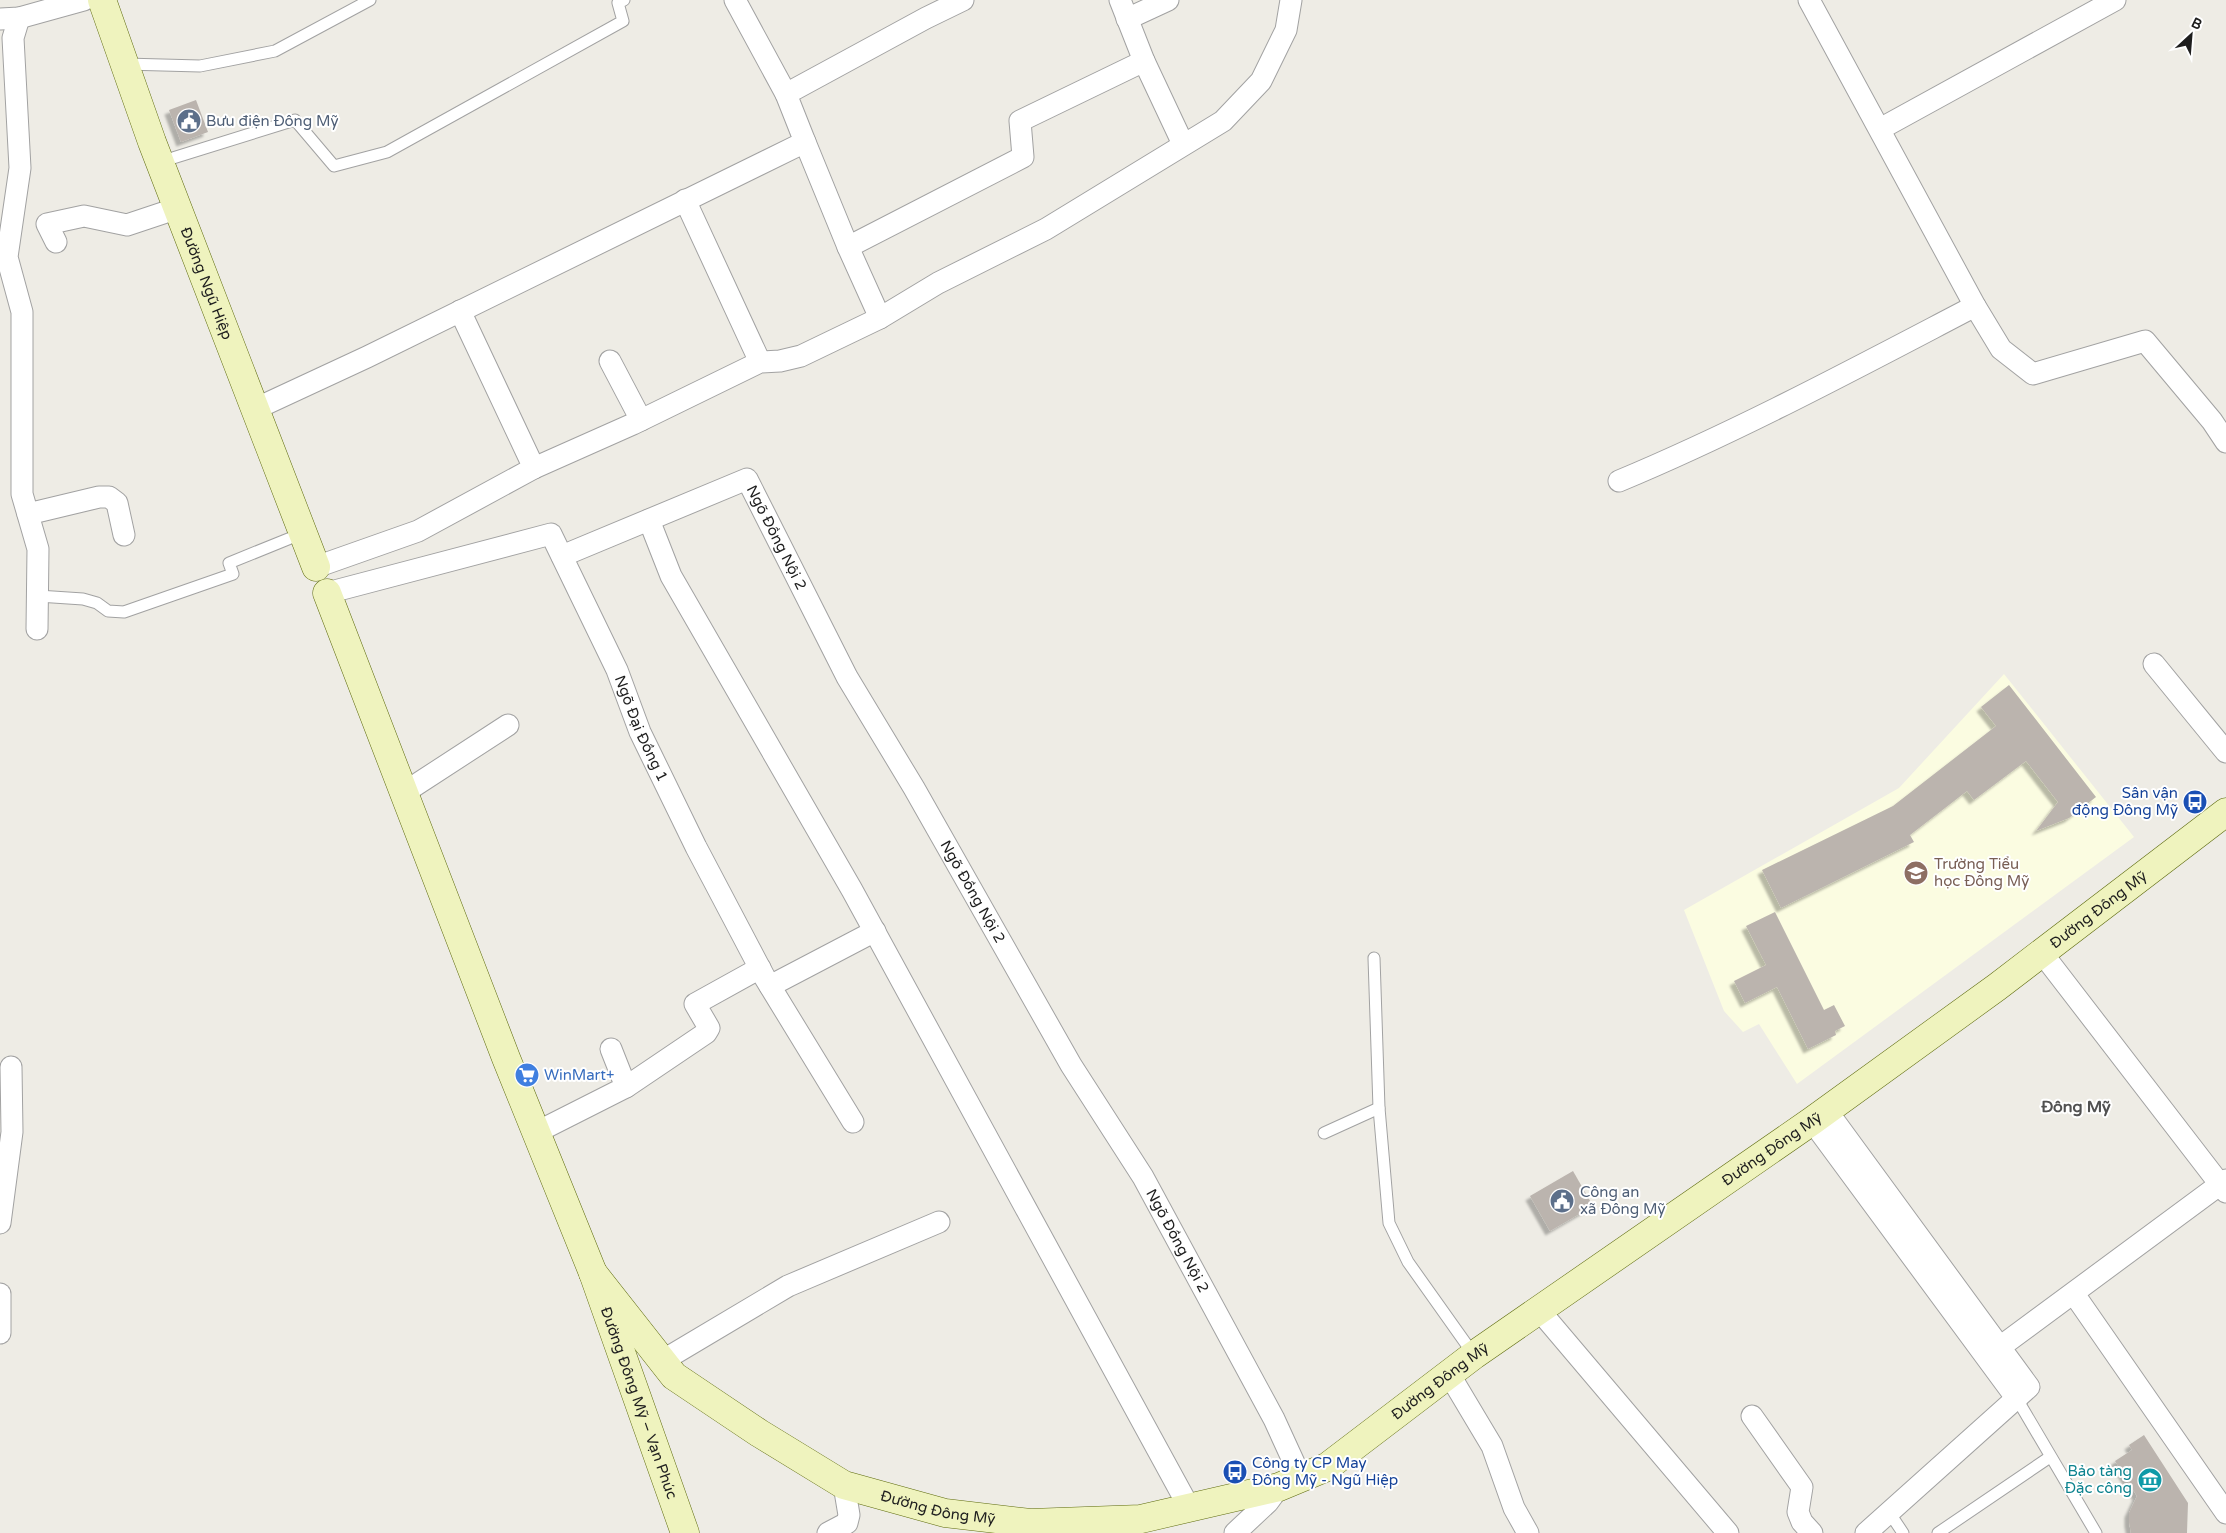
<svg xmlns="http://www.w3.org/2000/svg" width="2226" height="1533" font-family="'Varela Round',sans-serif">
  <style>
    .education { fill: #fbfce1 }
    .building { fill: #bbb4ae; filter: url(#shadow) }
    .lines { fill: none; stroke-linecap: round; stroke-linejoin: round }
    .lane-casing { stroke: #a2a2a2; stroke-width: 13 }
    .street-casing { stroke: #a2a2a2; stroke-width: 23 }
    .secondary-casing { stroke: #5e6b0f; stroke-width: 29 }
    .lane { stroke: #fff; stroke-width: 11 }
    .street { stroke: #fff; stroke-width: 21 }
    .secondary { stroke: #eff3be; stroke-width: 28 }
    .labels { text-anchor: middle; stroke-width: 4; stroke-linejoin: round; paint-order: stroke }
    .service-label { font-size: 15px; fill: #4e5e75; stroke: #fff; text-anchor: start }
    .street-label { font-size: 15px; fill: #1e1e1e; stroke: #fff }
    .transit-label { font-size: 15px; fill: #164399; stroke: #fff; text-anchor: end }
    .education-label { font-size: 15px; fill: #785e54; stroke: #fff; text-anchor: start }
    .shop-label { font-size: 15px; fill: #366cbe; stroke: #fff; text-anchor: start }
    .culture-label { font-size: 15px; fill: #0d838f; stroke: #fff; text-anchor: end }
    .neighbourhood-label { font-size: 16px; font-weight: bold; fill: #515151; stroke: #fff }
  </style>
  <defs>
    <filter id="shadow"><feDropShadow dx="-4.5" dy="4.5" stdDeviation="1" flood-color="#0004"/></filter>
  </defs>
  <rect width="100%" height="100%" fill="#eeece5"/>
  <polygon class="education" points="2004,674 2134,837 1797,1084 1759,1024 1743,1032 1724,1011 1684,910 1899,788"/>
  <g class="building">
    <polygon points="196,100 208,132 181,142 169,110"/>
    <polygon points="2009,685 2096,797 2069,818 2036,831 2058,802 2026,761 1974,800 1967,791 1910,835 1914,842 1781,908 1762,870 1893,806 1996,726 1981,707"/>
    <polygon points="1775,912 1824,1010 1834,1005 1845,1026 1835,1031 1836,1035 1808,1049 1777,987 1745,1003 1734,981 1766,965 1746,926"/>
    <polygon points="1573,1171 1593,1206 1550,1231 1530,1196"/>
    <polygon points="2144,1435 2188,1503 2187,1533 2131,1533 2129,1522 2129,1513 2137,1496 2115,1461 2132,1450 2129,1445"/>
  </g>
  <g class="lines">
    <defs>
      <g id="lane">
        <polyline points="125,64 200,66 275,51 370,0"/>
        <polyline points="160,162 295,120 334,166 387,152 623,21 618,3 624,0"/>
        <polyline points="38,596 83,599 97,603 108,611 124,612 233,574 229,563 303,533"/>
        <polyline points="1374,958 1379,1108 1389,1223 1408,1262 1474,1355"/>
        <polyline points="1324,1133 1379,1108"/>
        <polyline points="2017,1399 2096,1533"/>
        <polyline points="1889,1512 1903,1533"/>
        <polyline points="1938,1533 2050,1457"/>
      </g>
      <g id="street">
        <polyline points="735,0 786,94"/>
        <polyline points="1120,0 1144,61 1183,144"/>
        <polyline points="1809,0 1975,306 2001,349 2033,374 2145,341 2212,421 2226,442"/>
        <polyline points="19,18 13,38 20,168 7,257 22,312 22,494 38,549 37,629"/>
        <polyline points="0,19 19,18 84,0"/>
        <polyline points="1127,19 1168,0"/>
        <polyline points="1880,129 2115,0"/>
        <polyline points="805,142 848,247 880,318"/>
        <polyline points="685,200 760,362"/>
        <polyline points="56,242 47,224 84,216 127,225 178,208"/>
        <polyline points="848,247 1023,157 1020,121 1144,61"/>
        <polyline points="460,311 534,468"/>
        <polyline points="610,361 641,420"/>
        <polyline points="255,409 367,357 805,142 786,94 926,18 963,0"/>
        <path d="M1619,481C1741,430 1858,367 1975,306"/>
        <polyline points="28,514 99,497 109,497 117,503 124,535"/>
        <polyline points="649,520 671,576 852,890 1190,1509"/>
        <path id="s1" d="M562,556L747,479L847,677L914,788L1071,1065L1143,1177L1274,1419L1301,1478"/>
        <polyline points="316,567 418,531 534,468 633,424 760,362 780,361 801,356 880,318 938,283 1046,229 1223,121 1261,81 1286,30 1291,0"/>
        <path id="s2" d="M327,593L551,534L617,670L640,732L696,847L765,978L853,1122"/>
        <polyline points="2154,664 2226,752"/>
        <polyline points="405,792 508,725"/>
        <polyline points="2042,953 2226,1192"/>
        <polyline points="770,986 875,931"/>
        <polyline points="626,1087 706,1033 709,1028 695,1004 760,968"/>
        <polyline points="1827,1111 2029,1387 1866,1533"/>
        <polyline points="1812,1121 2017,1399"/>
        <polyline points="537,1132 626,1087 611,1049"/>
        <polyline points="0,1223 12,1132 11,1067"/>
        <polyline points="0,1294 0,1333"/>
        <polyline points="2074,1294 2226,1513"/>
        <polyline points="1539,1310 1728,1533"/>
        <polyline points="2000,1347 2226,1180"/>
        <polyline points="662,1361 788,1286 939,1222"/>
        <polyline points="1449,1374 1492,1446 1514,1508 1528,1533"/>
        <polyline points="1752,1416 1802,1487 1798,1512 1802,1522 1812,1533"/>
        <polyline points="828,1533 847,1523 849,1515 844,1485"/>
        <polyline points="1235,1533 1268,1502 1279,1487"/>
      </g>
      <g id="secondary">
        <path id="s3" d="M102,0L152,142L316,567"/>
        <path id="s4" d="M327,593L506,1058L593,1273L685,1533"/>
        <path id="s5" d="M593,1273L674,1376L759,1433L844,1485L945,1513L1030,1523L1141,1519L1279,1487L1327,1467L1474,1355L1812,1121L1997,987L2226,812"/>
      </g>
    </defs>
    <use href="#lane" class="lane-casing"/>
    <use href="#street" class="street-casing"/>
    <use href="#secondary" class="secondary-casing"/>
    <use href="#lane" class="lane"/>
    <use href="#street" class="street"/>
    <use href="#secondary" class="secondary"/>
  </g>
  <defs>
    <symbol id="civic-disc" viewBox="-11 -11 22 22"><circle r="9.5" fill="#5c6f8a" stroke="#fff"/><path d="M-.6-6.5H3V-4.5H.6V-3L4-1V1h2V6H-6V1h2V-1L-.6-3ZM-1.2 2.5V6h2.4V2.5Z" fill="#fff"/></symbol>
    <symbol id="bus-disc" viewBox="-11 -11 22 22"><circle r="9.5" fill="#1a4fb4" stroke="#fff"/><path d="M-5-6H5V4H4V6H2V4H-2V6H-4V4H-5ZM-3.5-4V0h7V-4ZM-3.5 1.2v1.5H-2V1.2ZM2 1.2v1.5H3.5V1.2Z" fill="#fff"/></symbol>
    <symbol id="school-disc" viewBox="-11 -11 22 22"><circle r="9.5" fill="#8d6e63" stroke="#fff"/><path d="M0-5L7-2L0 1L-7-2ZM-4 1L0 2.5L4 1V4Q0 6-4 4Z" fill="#fff"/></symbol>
    <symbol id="supermarket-disc" viewBox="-11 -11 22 22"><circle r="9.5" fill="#3f7fe0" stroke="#fff"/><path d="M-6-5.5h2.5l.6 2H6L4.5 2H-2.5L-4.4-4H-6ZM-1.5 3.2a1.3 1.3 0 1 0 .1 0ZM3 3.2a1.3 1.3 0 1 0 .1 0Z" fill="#fff"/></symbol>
    <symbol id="museum-disc" viewBox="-11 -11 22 22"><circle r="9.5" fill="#0f9aa8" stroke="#fff"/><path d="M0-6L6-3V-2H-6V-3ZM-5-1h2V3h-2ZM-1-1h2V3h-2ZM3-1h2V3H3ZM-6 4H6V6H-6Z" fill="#fff"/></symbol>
  </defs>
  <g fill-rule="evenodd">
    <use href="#civic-disc" x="175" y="107" width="28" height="28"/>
    <use href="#bus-disc" x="2181" y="788" width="28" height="28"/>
    <use href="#school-disc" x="1902" y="859" width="28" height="28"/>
    <use href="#supermarket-disc" x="513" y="1061" width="28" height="28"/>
    <use href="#civic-disc" x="1548" y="1187" width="28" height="28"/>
    <use href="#bus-disc" x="1221" y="1458" width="28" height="28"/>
    <use href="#museum-disc" x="2136" y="1466" width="28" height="28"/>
  </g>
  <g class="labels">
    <g class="service-label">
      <text x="206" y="126">Bưu điện Đông Mỹ</text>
      <text x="1580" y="1197">Công an<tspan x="1580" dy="17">xã Đông Mỹ</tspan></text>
    </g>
    <g class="street-label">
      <text dy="5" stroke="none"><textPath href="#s3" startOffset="302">Đường Ngũ Hiệp</textPath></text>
      <text dy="5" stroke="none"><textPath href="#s1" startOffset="266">Ngõ Đồng Nội 2</textPath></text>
      <text dy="5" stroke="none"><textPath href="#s2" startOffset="446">Ngõ Đại Đồng 1</textPath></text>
      <text dy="5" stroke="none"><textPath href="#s1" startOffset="671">Ngõ Đồng Nội 2</textPath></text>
      <text dy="5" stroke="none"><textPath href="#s5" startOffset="1780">Đường Đông Mỹ</textPath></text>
      <text dy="5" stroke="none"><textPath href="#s5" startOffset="1375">Đường Đông Mỹ</textPath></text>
      <text dy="5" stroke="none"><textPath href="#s1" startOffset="1076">Ngõ Đồng Nội 2</textPath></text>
      <text dy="5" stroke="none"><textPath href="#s5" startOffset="970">Đường Đông Mỹ</textPath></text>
      <text dy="5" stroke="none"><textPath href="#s4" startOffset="868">Đường Đông Mỹ – Vạn Phúc</textPath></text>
      <text dy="5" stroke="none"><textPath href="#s5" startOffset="430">Đường Đông Mỹ</textPath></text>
    </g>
    <g class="transit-label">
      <text x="2178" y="798">Sân vận<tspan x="2178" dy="17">động Đông Mỹ</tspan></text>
      <text x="1252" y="1468" text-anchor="start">Công ty CP May<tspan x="1252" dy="17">Đông Mỹ - Ngũ Hiệp</tspan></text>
    </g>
    <g class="education-label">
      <text x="1934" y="869">Trường Tiểu<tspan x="1934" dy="17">học Đông Mỹ</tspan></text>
    </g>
    <g class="shop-label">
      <text x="544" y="1080">WinMart+</text>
    </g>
    <g class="culture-label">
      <text x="2132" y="1476">Bảo tàng<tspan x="2132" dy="17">Đặc công</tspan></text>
    </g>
    <g class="neighbourhood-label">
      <text x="2076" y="1112">Đông Mỹ</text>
    </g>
  </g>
  <g transform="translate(2191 35) rotate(26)" stroke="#ffffff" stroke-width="4" paint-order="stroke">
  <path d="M0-4L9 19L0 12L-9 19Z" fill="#1e1e1e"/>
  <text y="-8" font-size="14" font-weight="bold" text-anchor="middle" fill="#1e1e1e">B</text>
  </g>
</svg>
